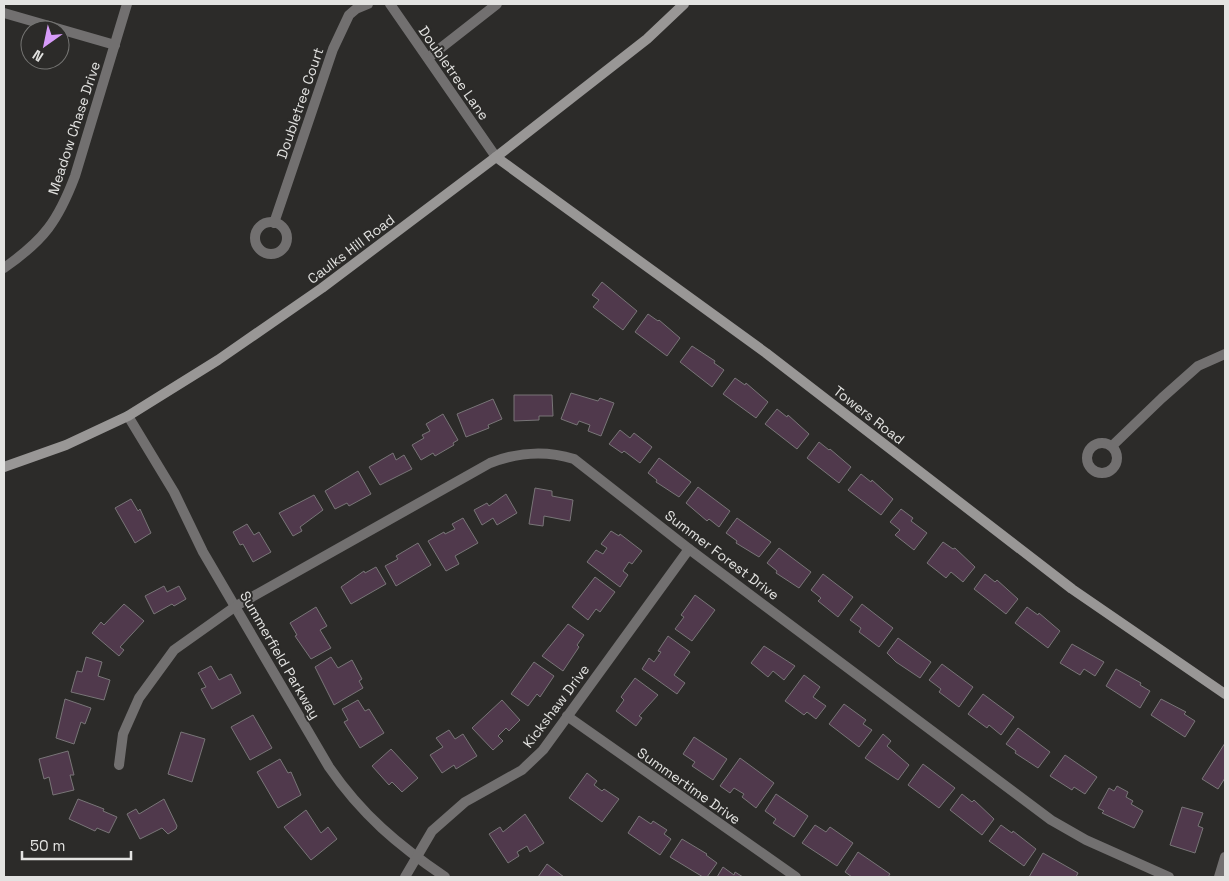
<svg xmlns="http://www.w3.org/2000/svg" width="1229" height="881" font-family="'Space Grotesk',sans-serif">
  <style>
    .building { fill: #50394c; stroke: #787577 }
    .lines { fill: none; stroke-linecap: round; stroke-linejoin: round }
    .street { stroke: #727070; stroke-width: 10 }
    .secondary { stroke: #999796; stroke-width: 10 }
    .labels { text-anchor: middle; stroke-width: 4; stroke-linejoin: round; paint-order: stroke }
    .street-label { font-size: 14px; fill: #e3e3e1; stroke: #2c2b29 }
  </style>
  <rect width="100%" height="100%" fill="#2c2b29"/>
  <g class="building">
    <polygon points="602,282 637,311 623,330 593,307 599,300 592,295"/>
    <polygon points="648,314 658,321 659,320 680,338 667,356 635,332"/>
    <polygon points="692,346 715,361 714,363 724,370 712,387 680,362"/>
    <polygon points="735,378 745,385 746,383 768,402 756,418 723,394"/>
    <polygon points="571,393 598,401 600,398 614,403 601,436 588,431 590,425 579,421 577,425 561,419"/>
    <polygon points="514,395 552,395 553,416 539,416 539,420 514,421"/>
    <polygon points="493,399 502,419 488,425 489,428 466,437 457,414"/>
    <polygon points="777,409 787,417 788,415 809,434 797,449 765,424"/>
    <polygon points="443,414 458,440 453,443 454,445 435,456 433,453 421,460 412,445 424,438 422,435 430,431 426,424"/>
    <polygon points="620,430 630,438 634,433 652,447 640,463 624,451 622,453 609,444"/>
    <polygon points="819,442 829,450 830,449 851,467 839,483 807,458"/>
    <polygon points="393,453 396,460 404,455 412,469 380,485 369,467"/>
    <polygon points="659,458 691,482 679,497 656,482 657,480 648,473"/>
    <polygon points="358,471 371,494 349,506 347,503 335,509 325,491"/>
    <polygon points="861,474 871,482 872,480 893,499 881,515 848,490"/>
    <polygon points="698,487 730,511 719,527 709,519 707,521 686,503"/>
    <polygon points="535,488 552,491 552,496 573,500 570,521 544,516 543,526 529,524"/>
    <polygon points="506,494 517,513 497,525 493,518 482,525 474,510 487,503 489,506"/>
    <polygon points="314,495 323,510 300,527 302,531 293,536 279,513"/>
    <polygon points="131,499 138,511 140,509 151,533 135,543 115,508"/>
    <polygon points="901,509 913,518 911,521 927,533 914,550 895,535 900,530 890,522"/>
    <polygon points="463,518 478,543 455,556 459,564 446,571 428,541 444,532 445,534 455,529 452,524"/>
    <polygon points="737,518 771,542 759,557 736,543 737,541 726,533"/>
    <polygon points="247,524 254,535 259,532 271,552 253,562 243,544 240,545 233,532"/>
    <polygon points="611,531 619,536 620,534 642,551 632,564 629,562 623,571 628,575 620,587 587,562 596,550 603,554 607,548 601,544"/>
    <polygon points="943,542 953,549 955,548 975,567 963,582 951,572 946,578 927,563"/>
    <polygon points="418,543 431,565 396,586 385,566 398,559 396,556"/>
    <polygon points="779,548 811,572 799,588 776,573 777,571 767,563"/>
    <polygon points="376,567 386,584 351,604 341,587 364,571 365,573"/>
    <polygon points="823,574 853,597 838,617 818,601 821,598 811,590"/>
    <polygon points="985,574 995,582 997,580 1018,599 1006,614 974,589"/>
    <polygon points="595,577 615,592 600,612 596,609 588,620 572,607"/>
    <polygon points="164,586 167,592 179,586 186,599 174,606 172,604 154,614 145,596"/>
    <polygon points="695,595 715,610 692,641 675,629 684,617 681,615"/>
    <polygon points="124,604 144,621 120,647 124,650 119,656 92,633 101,622 104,625"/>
    <polygon points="862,604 893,628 879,647 859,632 861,628 850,620"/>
    <polygon points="316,607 327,626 320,630 331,648 311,659 295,636 297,635 290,623"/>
    <polygon points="1027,607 1038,615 1039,613 1060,631 1048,648 1015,623"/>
    <polygon points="568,624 584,635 577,645 579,647 563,671 542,656"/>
    <polygon points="668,636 690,652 674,675 685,683 677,694 642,669 649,658 654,662 661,652 658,651"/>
    <polygon points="898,638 931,662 920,678 896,662 887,653"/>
    <polygon points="1072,644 1104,662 1095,676 1084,669 1080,675 1060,663"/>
    <polygon points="764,646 795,666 784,680 773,671 768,677 751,663"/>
    <polygon points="86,657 102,662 98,676 110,680 104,700 71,692 77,671 82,672"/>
    <polygon points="331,657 338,668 352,660 362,679 359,681 363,688 334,705 315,667"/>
    <polygon points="534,662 554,676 540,697 537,694 528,706 511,694"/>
    <polygon points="942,664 973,687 959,707 939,692 941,689 929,680"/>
    <polygon points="211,666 219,680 231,674 241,693 212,709 201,689 206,687 198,673"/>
    <polygon points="1116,669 1141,683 1140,685 1150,691 1140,708 1106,686"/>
    <polygon points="804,675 820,687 813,697 826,706 816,719 807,712 804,715 785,701"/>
    <polygon points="635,678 658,695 639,716 642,718 636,726 616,711 624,700 621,697"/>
    <polygon points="983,694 1014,717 1001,735 989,725 987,728 968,714"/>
    <polygon points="65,699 91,708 85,724 81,722 74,744 56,738"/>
    <polygon points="1161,699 1186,712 1184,714 1195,721 1185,737 1151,715"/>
    <polygon points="358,700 365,711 369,709 384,733 360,748 344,722 348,720 342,709"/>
    <polygon points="502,700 520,720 509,731 506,728 498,736 503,741 493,750 472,728"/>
    <polygon points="844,704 866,720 863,724 872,730 859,747 829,724"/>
    <polygon points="253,715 272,748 250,760 231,727"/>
    <polygon points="1018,728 1050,752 1038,768 1015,753 1016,751 1006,744"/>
    <polygon points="449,730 455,739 463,734 477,756 456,769 454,765 442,773 430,755 443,747 436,738"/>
    <polygon points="181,732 205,739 192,782 168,774"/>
    <polygon points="883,734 891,741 887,746 909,765 898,780 865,758"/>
    <polygon points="694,737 727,759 713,780 692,766 695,762 683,754"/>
    <polygon points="1225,743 1225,778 1218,789 1202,779"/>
    <polygon points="391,749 418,778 402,792 392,782 389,785 372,766"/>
    <polygon points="68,751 74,775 70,775 74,790 53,795 49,777 44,779 39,759"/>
    <polygon points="1065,755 1097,777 1085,794 1074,787 1072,790 1050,776"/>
    <polygon points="740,758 774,783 756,808 742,797 744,794 734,788 730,793 720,786"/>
    <polygon points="280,759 288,773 291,772 301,795 278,808 257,772"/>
    <polygon points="923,764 955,788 939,808 908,785"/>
    <polygon points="587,773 597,781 594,785 602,791 604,789 619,799 602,822 569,798"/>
    <polygon points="1117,786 1128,792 1126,797 1133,801 1131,804 1143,811 1134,828 1102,813 1104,811 1098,808 1109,788 1114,791"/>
    <polygon points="776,794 808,816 794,837 773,823 776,819 765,811"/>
    <polygon points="962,794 972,802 974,800 994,819 982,835 950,810"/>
    <polygon points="78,799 104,809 103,811 117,817 109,833 97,828 95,831 69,819"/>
    <polygon points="164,799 177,826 176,829 168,834 162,828 140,839 127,814 136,809 139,814"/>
    <polygon points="1182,807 1203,813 1198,826 1203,828 1195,853 1170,845"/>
    <polygon points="306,810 321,833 328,827 337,839 311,860 284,827"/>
    <polygon points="525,814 544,843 530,852 527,846 517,852 519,856 508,863 489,834 500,827 503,832"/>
    <polygon points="639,816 651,824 653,821 667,830 664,834 671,839 660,855 628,833"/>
    <polygon points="815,825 826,832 830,827 853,843 837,866 802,843"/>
    <polygon points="1001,825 1012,833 1013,831 1036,849 1024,866 989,841"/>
    <polygon points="682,839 707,854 706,855 717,863 707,877 703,877 670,857"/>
    <polygon points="858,852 890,874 888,877 852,877 845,872"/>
    <polygon points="1043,853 1078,873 1076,877 1029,877"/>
    <polygon points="547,864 564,877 538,877"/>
    <polygon points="723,867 734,875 735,872 743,877 717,877"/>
  </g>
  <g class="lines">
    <g class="street">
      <polyline points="390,4 496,157"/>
      <polyline points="4,13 115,45"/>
      <polyline points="428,58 497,4"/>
      <circle cx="271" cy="238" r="16"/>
      <polyline points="274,223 333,49 349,15 356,9 368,4"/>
      <path d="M4,268C44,240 58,221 75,176L127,4"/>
      <path d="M128,416L174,492L203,552L329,767C362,815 398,845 445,877"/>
      <circle cx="1102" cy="458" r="15"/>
      <polyline points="1112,446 1162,398 1198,366 1225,354"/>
      <polyline points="567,716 796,877"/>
      <path d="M119,765L123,734L139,698L174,650L236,606L490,463C518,452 545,450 574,459L689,549L1051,820L1086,840L1169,877"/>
      <polyline points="405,877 432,831 465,802 522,770 543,750 689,549"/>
      <polyline points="1219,877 1225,857"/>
    </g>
    <g class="secondary">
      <polyline points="496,157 766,353 1072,589 1225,694"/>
      <polyline points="4,467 66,445 128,416 218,360 322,288 496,157 647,39 684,4"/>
    </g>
  </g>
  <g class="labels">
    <g class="street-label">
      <text transform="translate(454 73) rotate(55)" y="5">Doubletree Lane</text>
      <text transform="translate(300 103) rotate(-71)" y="5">Doubletree Court</text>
      <text transform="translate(74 128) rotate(-72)" y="5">Meadow Chase Drive</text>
      <text transform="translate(351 249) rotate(-37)" y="5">Caulks Hill Road</text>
      <text transform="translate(869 415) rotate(38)" y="5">Towers Road</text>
      <text transform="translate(722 555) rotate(37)" y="5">Summer Forest Drive</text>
      <text transform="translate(280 655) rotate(60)" y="5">Summerfield Parkway</text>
      <text transform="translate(556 706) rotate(-53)" y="5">Kickshaw Drive</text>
      <text transform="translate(689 786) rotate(35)" y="5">Summertime Drive</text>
    </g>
  </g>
  <rect width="1229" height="881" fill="none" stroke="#e3e3e1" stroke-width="10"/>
  <g transform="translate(45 45) rotate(213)"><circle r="24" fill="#2c2b29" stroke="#757573"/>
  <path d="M0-4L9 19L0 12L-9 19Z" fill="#d79bf9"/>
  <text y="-8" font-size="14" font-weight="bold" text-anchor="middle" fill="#e3e3e1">N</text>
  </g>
  <path d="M22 851v8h109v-8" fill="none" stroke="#e3e3e1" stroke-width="2.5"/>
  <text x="30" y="851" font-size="15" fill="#e3e3e1" stroke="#2c2b29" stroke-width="4" paint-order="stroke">50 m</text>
</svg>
